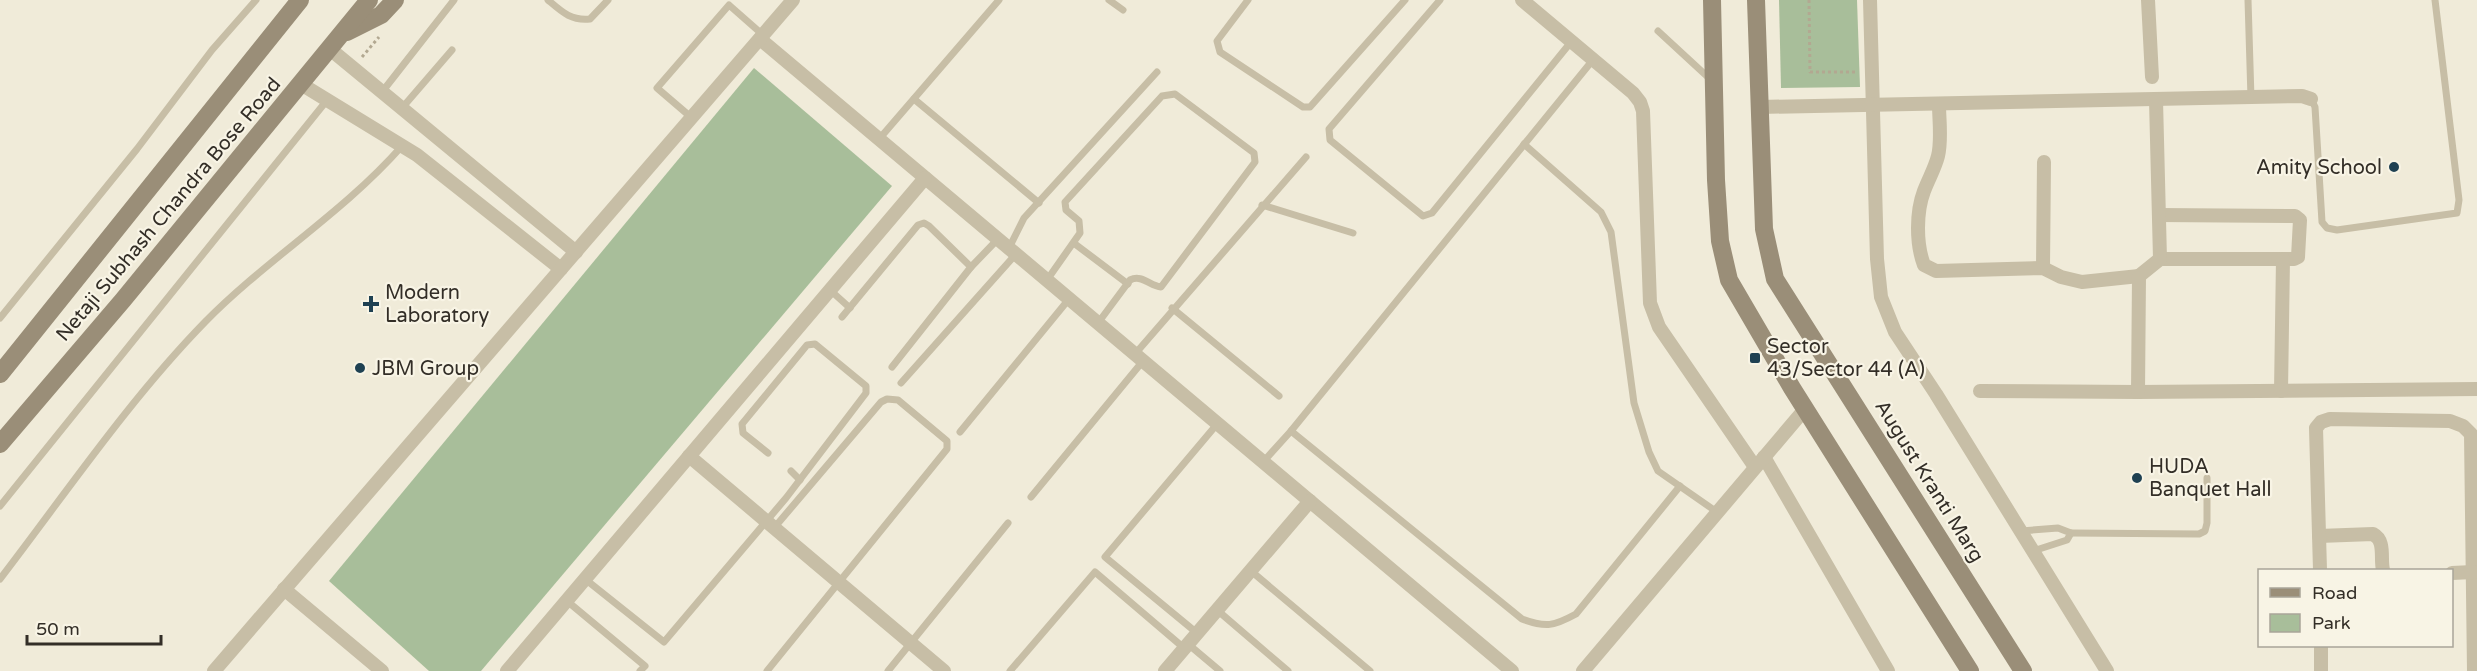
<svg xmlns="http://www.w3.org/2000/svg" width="2477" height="671" font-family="'Varela Round',sans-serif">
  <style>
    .green { fill: #a8be9a }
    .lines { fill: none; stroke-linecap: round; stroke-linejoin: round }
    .path { stroke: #b2a891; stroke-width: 3; stroke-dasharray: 3 3; stroke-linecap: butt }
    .lane { stroke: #c7bea6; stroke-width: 7 }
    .street { stroke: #c7bea6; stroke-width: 14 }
    .secondary { stroke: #9a8e78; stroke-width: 18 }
    .poi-dot { fill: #1f4152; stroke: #f8f4e5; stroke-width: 2 }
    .labels { text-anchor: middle; stroke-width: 4.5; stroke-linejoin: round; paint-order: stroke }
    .poi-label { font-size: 20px; fill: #332e27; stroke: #f8f4e5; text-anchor: start }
    .street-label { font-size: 20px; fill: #332e27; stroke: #f8f4e5 }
  </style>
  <rect width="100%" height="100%" fill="#f0ebd9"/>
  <g class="green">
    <polygon points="1779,0 1857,0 1860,87 1781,88"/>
    <polygon points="754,68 892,186 481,671 429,671 329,581"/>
  </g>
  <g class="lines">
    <g class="path">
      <polyline points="1809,0 1810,72 1857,72"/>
      <polyline points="362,57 379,37"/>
    </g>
    <g class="lane">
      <path d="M548,0C562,12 571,21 590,19L608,0"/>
      <polyline points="1109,0 1123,10"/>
      <polyline points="1248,0 1217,41 1220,52 1303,107 1310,107 1405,0"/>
      <polyline points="1440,0 1329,129 1330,140 1423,216 1432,213 1571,42"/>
      <polyline points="2248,0 2251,98"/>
      <polyline points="1658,31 1710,79"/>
      <polyline points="382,92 454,0"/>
      <polyline points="914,99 1039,203"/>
      <polyline points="2311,99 2315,107 2322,222 2327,228 2337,230 2457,213 2459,200 2435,0"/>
      <polyline points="402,108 452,50"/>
      <polyline points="692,118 657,88 729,5 763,35"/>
      <polyline points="880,138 999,0"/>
      <polyline points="1524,144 1601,212 1611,232 1634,403 1649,452 1658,471 1717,512"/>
      <polyline points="1262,205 1353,233"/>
      <polyline points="1075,244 1128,284"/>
      <polyline points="1009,248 1024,218 1157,72"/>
      <path d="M1047,280L1080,233L1079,221L1066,210L1065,202L1162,96L1175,94L1254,153L1255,162L1161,287C1150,286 1142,274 1130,280L1098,323"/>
      <polyline points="830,290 850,308"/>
      <polyline points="1172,308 1279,396"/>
      <polyline points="842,317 918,225 924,223 929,226 971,267"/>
      <polyline points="0,318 137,149 212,50 256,0"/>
      <polyline points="1135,354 1306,157"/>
      <polyline points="892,367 971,267 997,240"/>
      <polyline points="901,383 1016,254"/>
      <path d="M1291,431L1522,619C1546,628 1554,626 1576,614L1680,486"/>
      <polyline points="960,432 1069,299"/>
      <polyline points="1263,462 1291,431 1592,61"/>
      <polyline points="791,471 800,480"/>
      <polyline points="1031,497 1143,361"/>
      <polyline points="0,506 328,99"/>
      <polyline points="2021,531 2058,528 2071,533 2067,540 2033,551"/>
      <polyline points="2071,533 2199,534 2205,531 2207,523 2207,478"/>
      <polyline points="1251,571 1370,671"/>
      <path d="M0,579C66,493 129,400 205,322C267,259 343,213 402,146"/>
      <polyline points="585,579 664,642 786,498 866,393 866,386 815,344 807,345 742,424 743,433 768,453"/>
      <polyline points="567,601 645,666 640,671"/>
      <polyline points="1217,610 1288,671"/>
      <polyline points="1197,633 1105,557 1218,423"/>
      <polyline points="1188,644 1220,671"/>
      <polyline points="767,671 947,449 947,441 898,400 887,399 881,402 774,528"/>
      <polyline points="888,671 1008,523"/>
      <polyline points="1010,671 1095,572 1184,648"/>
    </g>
    <g class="street">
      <polyline points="1522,0 1633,93 1640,102 1643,111 1650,303 1659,327 1755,467"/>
      <polyline points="1870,0 1877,259 1881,297 1895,332 1936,394 2107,671"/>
      <polyline points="2148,0 2152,77"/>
      <polyline points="760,39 1512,671"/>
      <polyline points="330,49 576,252"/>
      <polyline points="301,84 417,155 561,269"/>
      <path d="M1939,104C1939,120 1942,140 1938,156C1935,168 1929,178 1924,191C1916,212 1916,244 1924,265L1936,271L2043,268L2061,277L2082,282L2139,276"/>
      <polyline points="1760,107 2302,96 2311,99"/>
      <polyline points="2159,215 2295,216 2300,220 2298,257 2294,259 2160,259"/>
      <polyline points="2043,268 2044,162"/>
      <polyline points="1980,391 2138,392 2477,389"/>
      <polyline points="2281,391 2283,259"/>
      <polyline points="2138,392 2139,276 2160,259 2156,100"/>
      <polyline points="689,456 944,671"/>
      <polyline points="1764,457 1888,671"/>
      <path d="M2319,536L2373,534C2386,541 2380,558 2383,570"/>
      <polyline points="2320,570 2316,428 2321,422 2330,419 2450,421 2463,426 2471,434 2474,671"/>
      <polyline points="2452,573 2473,572"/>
      <polyline points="284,589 382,671"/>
      <polyline points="2321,646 2321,671"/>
      <polyline points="214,671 793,0"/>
      <polyline points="507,671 925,178"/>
      <polyline points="1165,671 1310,501"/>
      <polyline points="1583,671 1805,409"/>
    </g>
    <g class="secondary">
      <polyline points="1712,0 1716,180 1720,241 1729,280 1792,388 1970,671"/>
      <polyline points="1756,0 1764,229 1775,279 2023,671"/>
      <polyline points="347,32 381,15 395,0"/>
      <polyline points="0,374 300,0"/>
      <polyline points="0,444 123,300 369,0"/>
    </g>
  </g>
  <g class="poi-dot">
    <circle cx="2394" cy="167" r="6"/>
    <path d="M368 295h6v6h6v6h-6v6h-6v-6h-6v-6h6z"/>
    <rect x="1749" y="352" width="12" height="12" rx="3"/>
    <circle cx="360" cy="368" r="6"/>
    <circle cx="2137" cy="478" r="6"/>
  </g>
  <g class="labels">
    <g class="poi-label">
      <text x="2382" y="174" text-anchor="end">Amity School</text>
      <text x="385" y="299">Modern<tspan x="385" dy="23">Laboratory</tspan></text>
      <text x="1767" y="353">Sector<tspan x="1767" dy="23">43/Sector 44 (A)</tspan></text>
      <text x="372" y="375">JBM Group</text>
      <text x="2149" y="473">HUDA<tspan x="2149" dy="23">Banquet Hall</tspan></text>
    </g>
    <g class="street-label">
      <text transform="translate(168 209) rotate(-50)" y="7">Netaji Subhash Chandra Bose Road</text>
      <text transform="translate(1930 481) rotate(58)" y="7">August Kranti Marg</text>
    </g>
  </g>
  <rect x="2258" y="569" width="195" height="78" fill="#f8f4e5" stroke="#a9a599" stroke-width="1.5"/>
  <rect x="2270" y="588" width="30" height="9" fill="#9a8e78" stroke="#a9a599" stroke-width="1.5"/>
  <text x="2312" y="599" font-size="18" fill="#332e27">Road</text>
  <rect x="2270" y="614" width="30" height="18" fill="#a8be9a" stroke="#a9a599" stroke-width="1.5"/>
  <text x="2312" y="629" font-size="18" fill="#332e27">Park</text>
  <path d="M27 635v9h134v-9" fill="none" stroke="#332e27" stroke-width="3"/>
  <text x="36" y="635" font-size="18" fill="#332e27" stroke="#f8f4e5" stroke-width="4.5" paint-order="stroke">50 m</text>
</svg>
